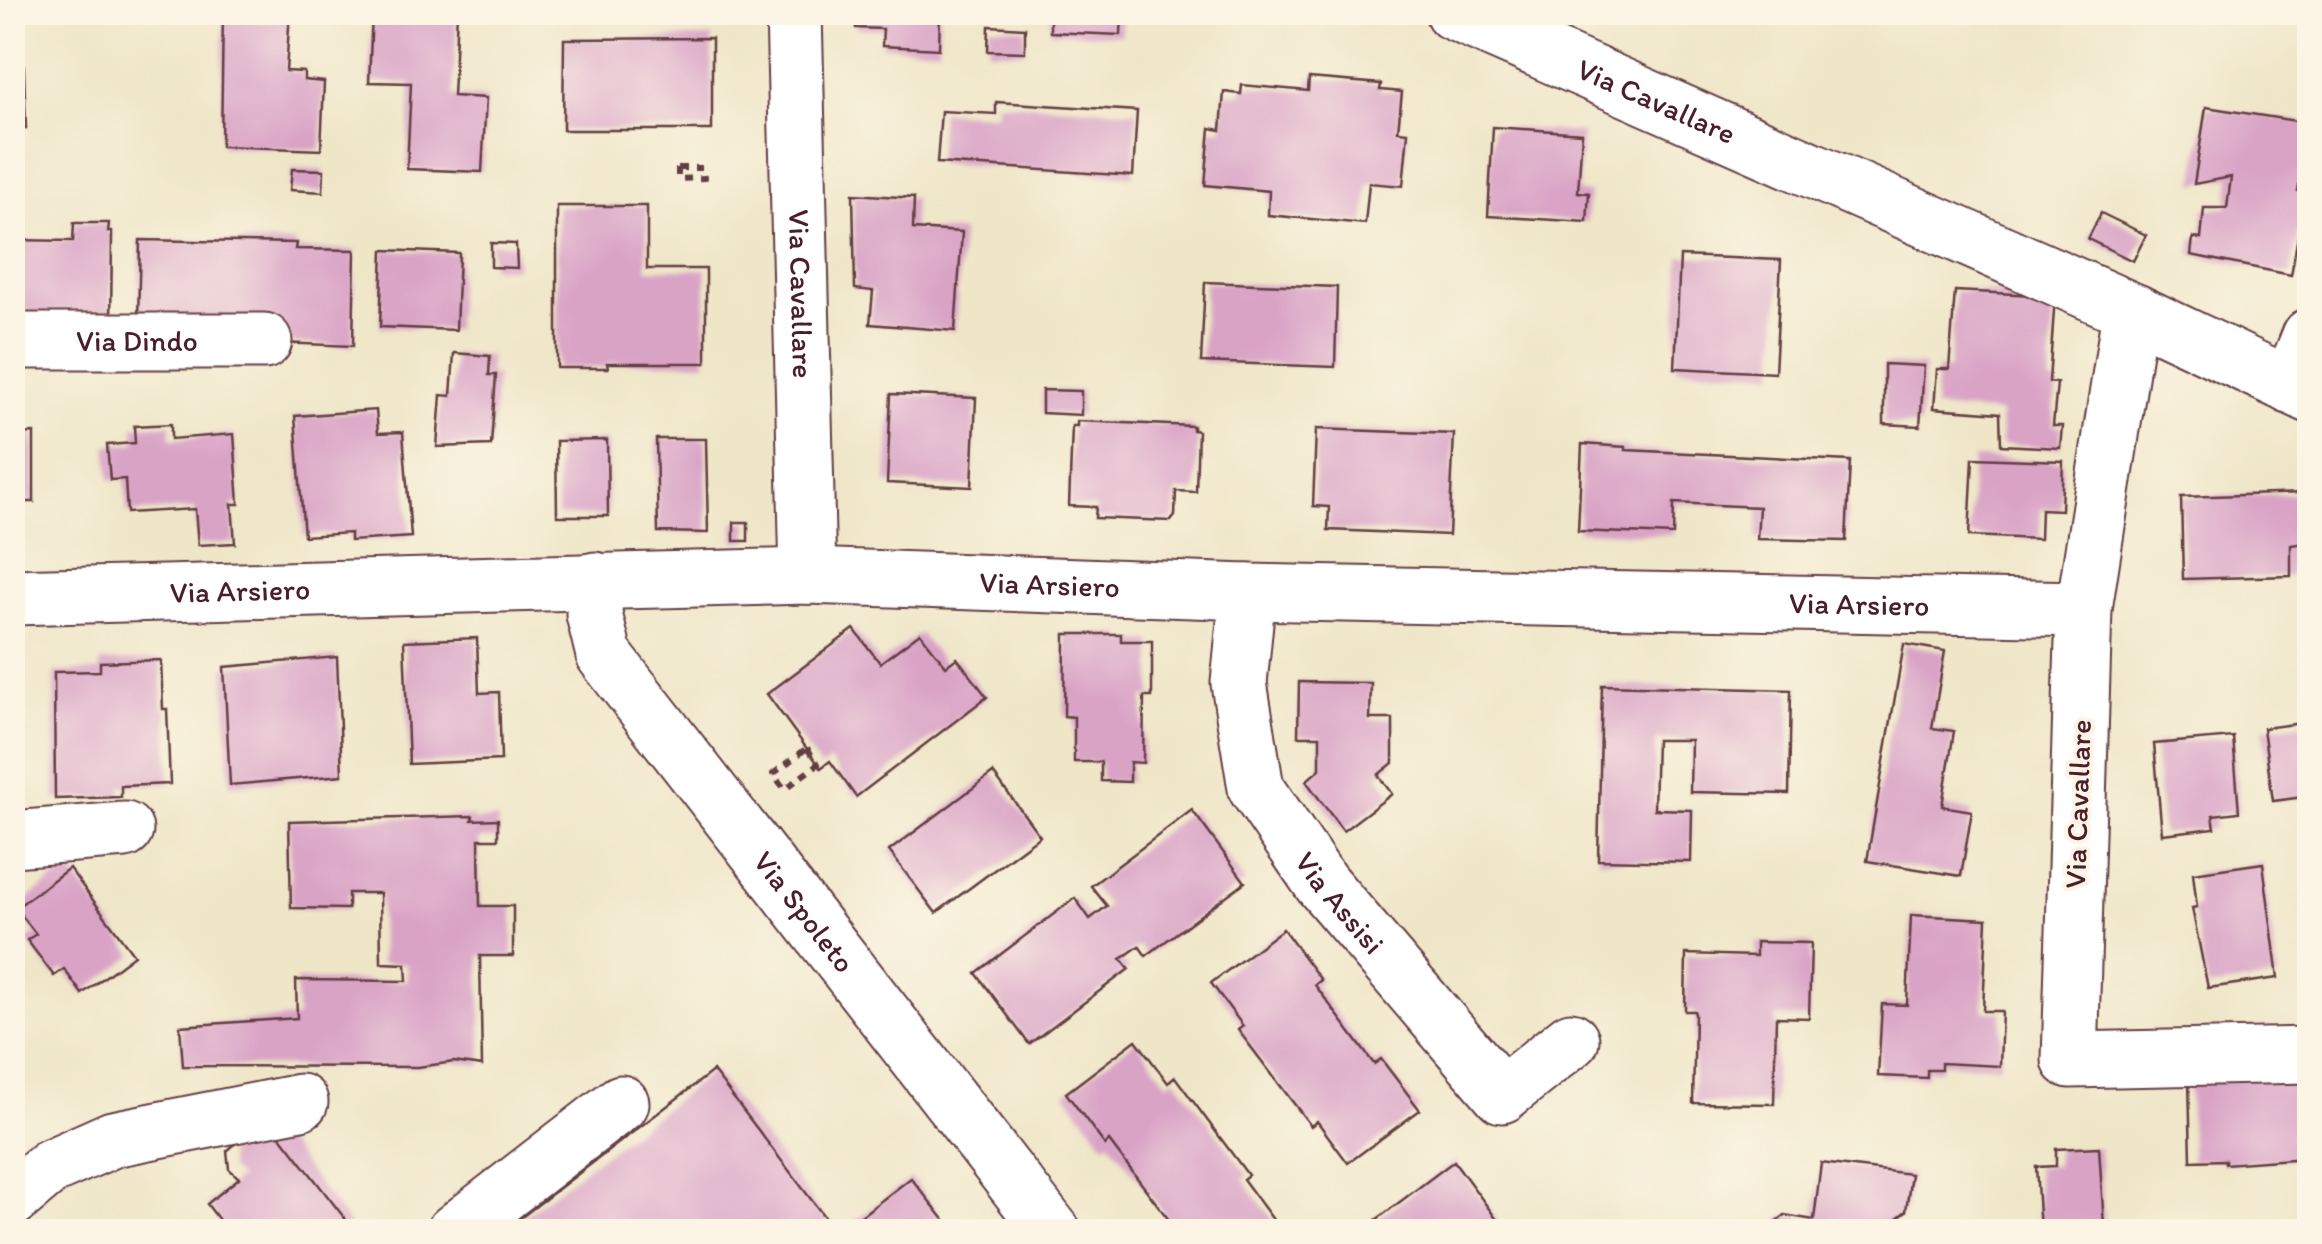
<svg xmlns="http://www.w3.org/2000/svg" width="2322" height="1244" font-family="Itim,sans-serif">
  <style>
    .building { fill: #d9a3c6 }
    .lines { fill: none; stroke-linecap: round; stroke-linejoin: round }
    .minor-casing { stroke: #633d43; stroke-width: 59 }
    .path { stroke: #633d43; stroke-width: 6; stroke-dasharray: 8 8; stroke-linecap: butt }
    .minor { stroke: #fff; stroke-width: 55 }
    .labels { text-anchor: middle; stroke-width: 8; stroke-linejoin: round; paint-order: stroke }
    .street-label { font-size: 30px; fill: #4a1f2b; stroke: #fcf5e5 }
  </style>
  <rect width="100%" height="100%" fill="#fcf5e5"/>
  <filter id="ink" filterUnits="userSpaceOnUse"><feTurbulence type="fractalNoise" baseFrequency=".01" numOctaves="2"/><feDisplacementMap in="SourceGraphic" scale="20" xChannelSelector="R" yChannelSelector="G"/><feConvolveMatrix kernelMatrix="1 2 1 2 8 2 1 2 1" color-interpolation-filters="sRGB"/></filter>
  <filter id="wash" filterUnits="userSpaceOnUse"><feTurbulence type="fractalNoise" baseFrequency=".0048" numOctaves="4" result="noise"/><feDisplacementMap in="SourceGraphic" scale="40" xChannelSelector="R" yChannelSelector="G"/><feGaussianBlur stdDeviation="2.25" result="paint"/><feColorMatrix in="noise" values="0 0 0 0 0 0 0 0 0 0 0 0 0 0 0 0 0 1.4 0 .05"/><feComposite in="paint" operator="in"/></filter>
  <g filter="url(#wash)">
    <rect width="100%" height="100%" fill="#efe6c8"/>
    <g id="blocks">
      <g class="building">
        <polygon points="12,12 22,12 26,128 12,129"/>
        <polygon points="223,12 290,12 286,71 304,72 304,80 324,82 321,150 221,146"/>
        <polygon points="372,12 457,12 453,96 486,98 482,172 407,169 411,83 369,82"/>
        <polygon points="856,12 940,12 939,49 882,46 883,29 856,28"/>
        <polygon points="1050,12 1122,12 1121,35 1050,32"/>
        <polygon points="989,26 1025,28 1025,52 988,51"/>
        <polygon points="712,38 712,130 563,130 564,39"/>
        <polygon points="1309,78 1381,84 1380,90 1402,92 1398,131 1408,132 1403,186 1369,183 1365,224 1268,215 1269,191 1205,185 1210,128 1221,130 1224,92 1241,94 1242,85 1308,91"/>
        <polygon points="996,102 1137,111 1133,176 937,163 941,111 996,114"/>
        <polygon points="2206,107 2309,123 2298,191 2306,192 2291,275 2191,255 2193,238 2201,239 2204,208 2227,208 2231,177 2194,184"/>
        <polygon points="1493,127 1582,133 1578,192 1589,193 1587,222 1488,216"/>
        <polygon points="12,152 21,152 20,170 12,170"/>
        <polygon points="292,169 324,170 323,192 290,190"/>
        <polygon points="853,194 914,198 913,229 962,232 955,331 870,324 873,291 855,289"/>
        <polygon points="557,206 647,206 647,269 706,269 706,363 607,363 608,368 557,368"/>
        <polygon points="2101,213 2146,235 2133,261 2088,239"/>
        <polygon points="74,223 109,223 108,232 112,232 111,326 12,325 12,240 73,241"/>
        <polygon points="140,240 296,243 295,249 355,250 353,346 279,343 138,321"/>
        <polygon points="491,243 516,244 517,268 491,267"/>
        <polygon points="383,250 459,253 456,330 380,327"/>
        <polygon points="1680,256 1781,260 1775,373 1675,368"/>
        <polygon points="1205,282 1337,287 1335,367 1201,362"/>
        <polygon points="1955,291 2055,296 2049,382 2057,383 2053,426 2062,426 2060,448 2001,445 2000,413 1934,408 1937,369 1949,369"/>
        <polygon points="454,353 490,356 489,375 496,375 491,445 437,447 441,395 451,396"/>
        <polygon points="1884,364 1924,366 1920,426 1884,424"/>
        <polygon points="1042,390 1081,391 1081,415 1042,413"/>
        <polygon points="891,394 976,398 972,487 887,483"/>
        <polygon points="376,410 378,433 403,432 411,537 350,541 350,533 304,536 295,416"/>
        <polygon points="1077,421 1193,426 1193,430 1198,431 1196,492 1176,491 1175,516 1171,521 1095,518 1096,507 1069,506 1072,426 1077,426"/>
        <polygon points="171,424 171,439 234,434 239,504 232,504 235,543 198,545 195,509 127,513 125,479 110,480 107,445 135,443 134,426"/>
        <polygon points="1316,429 1454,434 1449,535 1328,530 1329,507 1313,506"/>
        <polygon points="34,433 34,502 12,502 12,434"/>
        <polygon points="656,439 706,439 708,533 658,532"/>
        <polygon points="607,440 608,516 557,516 556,441"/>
        <polygon points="1582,444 1626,447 1626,450 1850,461 1846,541 1757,539 1759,507 1674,503 1673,535 1578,531"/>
        <polygon points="1973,458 2063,461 2061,510 2041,509 2040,539 1969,536"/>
        <polygon points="2304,493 2306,543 2291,545 2291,576 2183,579 2181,497"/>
        <rect x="734" y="522" width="14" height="19"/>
        <polygon points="854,629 880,663 920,633 946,666 957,658 987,697 856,797 830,761 821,768 767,694"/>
        <polygon points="1065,634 1121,634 1121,641 1152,641 1152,697 1144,697 1143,763 1130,762 1130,782 1101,781 1101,762 1074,762 1074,717 1064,716"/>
        <polygon points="477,638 479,693 499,692 501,760 409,764 404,641"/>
        <polygon points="1904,644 1945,651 1932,728 1954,731 1942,806 1972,811 1961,876 1867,861"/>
        <polygon points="337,657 342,775 230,785 224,667"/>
        <polygon points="161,660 163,709 167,709 170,784 121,786 121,797 55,799 54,672 100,671 100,662"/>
        <polygon points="1299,682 1371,683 1370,719 1393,719 1393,763 1378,775 1392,794 1343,831 1306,781 1320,769 1320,736 1298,736"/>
        <polygon points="1602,685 1791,690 1789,794 1690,792 1691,740 1656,740 1654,809 1692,810 1691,862 1598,860"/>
        <polygon points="2310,722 2310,817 2308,817 2304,797 2273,801 2263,728"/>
        <polygon points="2233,737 2239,812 2213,815 2215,828 2162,834 2154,744"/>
        <polygon points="993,773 1040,836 936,913 889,851"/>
        <polygon points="1192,810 1245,882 1146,956 1139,946 1121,959 1129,969 1029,1044 976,973 1075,898 1090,919 1107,906 1091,886"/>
        <polygon points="473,816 472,820 498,819 498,839 479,839 480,906 513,906 513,956 480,956 482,1066 454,1062 418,1067 183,1066 180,1026 297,1018 296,980 407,981 406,964 381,963 380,893 348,893 348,909 291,908 289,821"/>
        <polygon points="2263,863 2278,978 2208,988 2192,908 2197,907 2193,873"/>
        <polygon points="69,868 134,955 82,994 64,969 54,976 27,940 36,934 16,908"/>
        <polygon points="1911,915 1987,919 1983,1011 2002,1011 2000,1066 1941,1063 1941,1070 1927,1070 1927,1078 1878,1076 1882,1004 1907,1005"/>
        <polygon points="1283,929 1321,980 1315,985 1374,1064 1381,1059 1420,1110 1348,1163 1317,1121 1311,1126 1238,1030 1243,1026 1211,983"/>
        <polygon points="1756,942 1811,943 1809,1018 1776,1017 1774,1104 1693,1103 1695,1014 1694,1011 1685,1011 1686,954 1756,956"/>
        <polygon points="1136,1040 1168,1083 1175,1077 1248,1175 1243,1179 1274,1221 1260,1232 1171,1232 1165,1224 1169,1220 1109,1141 1105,1145 1066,1093"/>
        <polygon points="713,1071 836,1232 502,1232"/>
        <polygon points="2307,1077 2307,1158 2225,1164 2225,1160 2191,1161 2189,1081"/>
        <polygon points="260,1122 273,1126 350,1225 342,1232 228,1232 207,1204 239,1178 229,1169 227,1151"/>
        <polygon points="2099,1147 2104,1227 2130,1225 2130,1232 2040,1231 2036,1167 2056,1166 2056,1149"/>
        <polygon points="1454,1161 1506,1232 1360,1232"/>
        <polygon points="1821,1163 1911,1174 1906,1211 1879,1232 1764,1232 1785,1215 1814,1220"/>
        <polygon points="911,1178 954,1232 840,1232"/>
      </g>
    </g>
  </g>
  <g filter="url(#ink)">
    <use href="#blocks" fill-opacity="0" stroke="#633d43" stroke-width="2.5"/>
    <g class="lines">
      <defs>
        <g id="minor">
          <path id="s1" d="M794,12L808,576"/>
          <path id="s2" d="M1453,12L2135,312L2310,395"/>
          <polyline points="2135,312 2127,332 2084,609 2070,1060 2310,1055"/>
          <path id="s3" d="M12,341H264"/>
          <polyline points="2290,386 2310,336"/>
          <path id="s4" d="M595,580L594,614L604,655L1053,1232"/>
          <path id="s5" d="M1248,592L1239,683L1256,788L1321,883L1502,1095L1571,1040"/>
          <path id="s6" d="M12,597L808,576L1248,592L2084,609"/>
          <polyline points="12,839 125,830"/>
          <polyline points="12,1199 50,1167 113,1139 300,1102"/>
          <polyline points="454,1232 621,1103"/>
        </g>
      </defs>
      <use href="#minor" class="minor-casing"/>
      <g class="path">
        <polygon points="678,168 703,168 704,178 678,179"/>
        <polygon points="807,748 818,764 785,789 773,774"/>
      </g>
      <use href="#minor" class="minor"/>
    </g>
  </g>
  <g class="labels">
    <g class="street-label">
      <text dy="10" stroke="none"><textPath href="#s2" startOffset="222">Via Cavallare</textPath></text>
      <text dy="10" stroke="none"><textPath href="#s1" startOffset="282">Via Cavallare</textPath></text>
      <text dy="10" stroke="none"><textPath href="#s3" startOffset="125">Via Dindo</textPath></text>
      <text dy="10" stroke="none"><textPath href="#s6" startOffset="1038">Via Arsiero</textPath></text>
      <text dy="10" stroke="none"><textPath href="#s6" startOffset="228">Via Arsiero</textPath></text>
      <text dy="10" stroke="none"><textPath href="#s6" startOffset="1848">Via Arsiero</textPath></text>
      <text transform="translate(2078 804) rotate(-88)" y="10">Via Cavallare</text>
      <text dy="10" stroke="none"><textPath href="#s5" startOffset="340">Via Assisi</textPath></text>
      <text dy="10" stroke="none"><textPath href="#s4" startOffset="402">Via Spoleto</textPath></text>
    </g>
  </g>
  <rect width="2322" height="1244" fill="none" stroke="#fcf5e5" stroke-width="50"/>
</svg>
